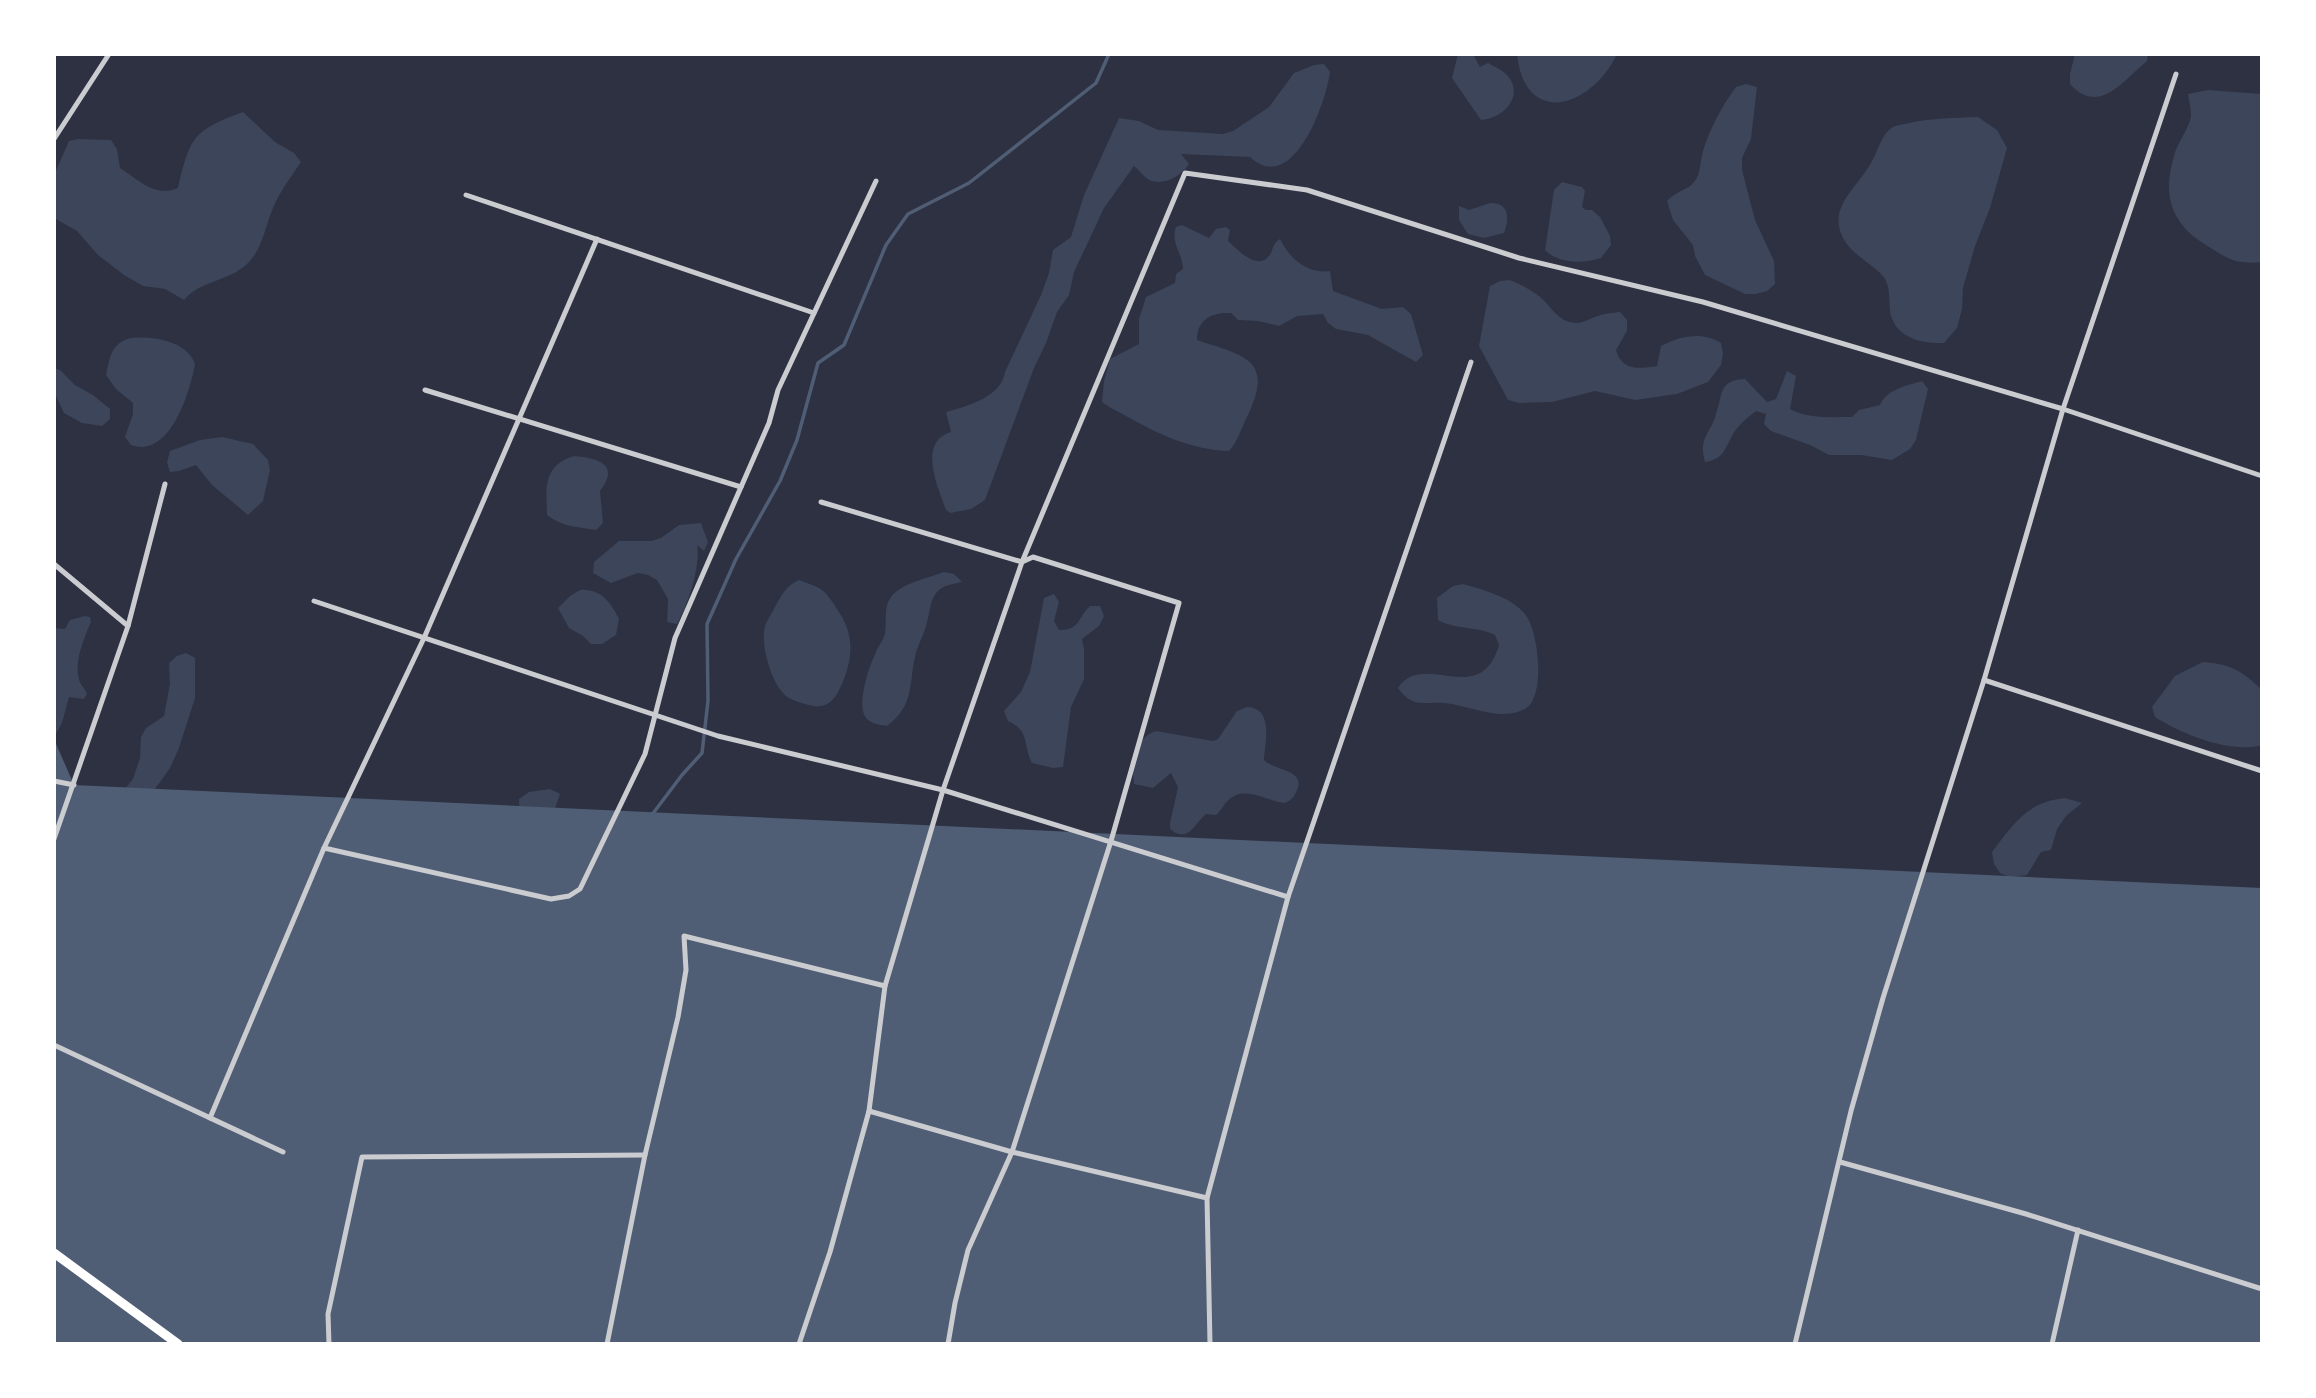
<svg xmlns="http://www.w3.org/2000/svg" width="2316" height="1398" font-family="Manrope,sans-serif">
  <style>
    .green { fill: #3c4559 }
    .water { fill: #4f5d75 }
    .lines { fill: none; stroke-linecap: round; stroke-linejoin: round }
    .stream { stroke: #4f5d75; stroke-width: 3.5 }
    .minor { stroke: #caccd0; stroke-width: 5 }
    .trunk { stroke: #fff; stroke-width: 9 }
  </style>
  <rect width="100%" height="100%" fill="#2d3142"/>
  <g class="green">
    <path d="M1458,54H1473L1480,67L1488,63C1495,67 1503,70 1508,76C1525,97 1502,119 1481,120L1452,78Z"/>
    <path d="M1517,54H1617C1593,106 1525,130 1517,54Z"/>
    <path d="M2075,54H2148L2147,61C2123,81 2099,116 2070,84V74Z"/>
    <path d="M1324,64L1330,72C1326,103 1293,197 1250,157L1181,154L1189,164C1182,175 1166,185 1152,181C1145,179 1139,170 1134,166L1104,208L1074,272L1069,295L1057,312L1046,343L1034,368L985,500L971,509L950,513L946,510C938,488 917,442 951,432L946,412C968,406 1001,397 1005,372L1041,295L1049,273L1053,250L1071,237L1084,195L1119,118L1139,121L1158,130L1223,134L1233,131L1269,107L1294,73L1314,65Z"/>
    <path d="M1746,84L1757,87L1751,139L1742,158V170L1755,220L1774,261L1775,284L1767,291L1756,294H1745L1705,275L1695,256L1693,245L1673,220L1667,201C1677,190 1687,191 1694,182C1701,174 1700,161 1703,151C1710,128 1722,106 1736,87Z"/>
    <path d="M2208,90L2262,94V262C2235,265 2227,258 2206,245C2171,224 2162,195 2174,156C2177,143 2189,129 2191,116C2191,109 2189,100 2188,94Z"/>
    <path d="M243,112L275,142L294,153L301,162C291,177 280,191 273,208C265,227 263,247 249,262C232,281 200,280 184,300L165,289L143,286L124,275L98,255L77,231L54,218V175L69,141L78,139L111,140L117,149L120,168C139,180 155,198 178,188C190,136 194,130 243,112Z"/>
    <path d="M1978,117L1997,130L2007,148L1990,208L1975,246L1963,288L1962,309L1957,328L1944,343C1924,344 1898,339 1891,316C1888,304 1892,285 1882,275C1872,264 1851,254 1843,238C1827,207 1858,187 1871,163C1878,152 1881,134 1893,127C1897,125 1905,124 1909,123C1932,118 1954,118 1978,117Z"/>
    <path d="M1562,182L1582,187L1585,191L1582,207L1586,210H1592L1600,217L1610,236L1611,245L1601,258C1584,264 1559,264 1545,250L1554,190Z"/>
    <path d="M1490,203C1509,202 1510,219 1504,233L1484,238L1468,234L1459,220V206L1469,210Z"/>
    <path d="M1182,225L1209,238L1216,229L1226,227L1230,230L1228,241C1236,248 1255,269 1267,258C1274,252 1271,244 1280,239C1290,259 1307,274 1330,271L1333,291L1382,309L1403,307L1411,314L1423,355L1416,362L1368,335L1336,329L1328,323L1323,314L1297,316L1279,326L1258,321L1238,320L1231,313C1212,312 1197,319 1197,340C1245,356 1275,359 1247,417C1241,429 1238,441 1229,451C1192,450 1158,434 1126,416C1117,411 1110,408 1102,402L1104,381L1110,359L1139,344V319L1146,297L1175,283L1176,274L1183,269C1183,254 1170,243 1176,227Z"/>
    <path d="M1510,280C1520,284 1530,289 1539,296C1552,306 1557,323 1578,323C1585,322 1591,318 1598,316C1605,313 1613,313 1620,312L1627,320V331L1616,350C1622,371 1639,369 1657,366L1661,346C1680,336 1702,331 1721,343L1723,354L1721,365L1708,382L1677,394L1635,400L1595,391L1552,402L1519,403L1508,400L1479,346L1490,286L1500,281Z"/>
    <path d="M131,338C153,336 187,341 195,364C190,392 170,459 131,445L125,437L133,414V403L116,389L106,375C110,357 111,343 131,338Z"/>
    <polygon points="54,368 60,370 75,385 93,395 110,409 110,419 102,426 82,423 64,413 54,392"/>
    <path d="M1787,371L1796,376L1790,409C1808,419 1832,417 1852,417L1859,410L1880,405C1887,389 1906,386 1922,381L1928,389L1916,440L1910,449L1892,460L1861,455H1829L1810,445L1771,431L1764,424L1766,414L1756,411C1747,418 1737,426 1732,436C1724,451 1723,459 1705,462C1698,438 1710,435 1716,414C1723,395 1718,380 1745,379L1767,402L1776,399Z"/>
    <polygon points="222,437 253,444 268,460 270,470 263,501 248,515 212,485 196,465 179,471 170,472 167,462 170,451 200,440"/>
    <path d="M574,456C597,458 621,464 600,491L603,523L596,530C578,527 562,527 547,515C546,488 543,465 574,456Z"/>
    <path d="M701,523L708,542L704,551L697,545C701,566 688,605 677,624L667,622L668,599L657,580L648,575L638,573L611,583L593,573L594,562L619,541H651L661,538L679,525Z"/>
    <path d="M944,572L954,574L962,582C953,584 943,585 937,592C930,599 930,613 927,622C925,633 919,642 916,653C908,683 916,704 887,726C880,725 872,724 867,719C855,707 869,666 876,652C878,646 884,640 885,633C887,621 883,607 891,597C901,583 929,578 944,572Z"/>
    <path d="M799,580C806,583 814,585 819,588C827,593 832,601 837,609C853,632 854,653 844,679C836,699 828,712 805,704C799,702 791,700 786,696C771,684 760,644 765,626C767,620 772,613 775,607C782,594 786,586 799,580Z"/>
    <path d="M1463,584C1484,590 1511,597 1525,614C1539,631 1546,698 1525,709C1500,722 1471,706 1445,703C1423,701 1413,709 1398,688C1423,649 1480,710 1499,645L1495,635C1477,626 1456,630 1438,620L1437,598L1453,586Z"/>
    <path d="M580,590C601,588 611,603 619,619L616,635L602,644H591L583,636L569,628L558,608L570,596Z"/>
    <path d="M1054,594L1059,602L1054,621L1059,630C1081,630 1077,618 1090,606H1100L1104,616L1099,626L1082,639L1084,649V679L1071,707L1063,767L1053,768L1032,763C1022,744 1031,732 1008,721L1004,711L1021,692L1030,672L1044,598Z"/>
    <path d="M85,616L90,617L91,622C84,638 74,662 79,679C80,685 85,688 87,694L84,699L69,697L62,723L54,737V628L65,629L70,620Z"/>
    <polygon points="186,653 195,658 195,698 179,748 170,768 152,793 54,1003 112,805 133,779 140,758 141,737 146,728 164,716 170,684 169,663 177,656"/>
    <path d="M2203,662C2231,664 2242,671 2262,690V745C2231,754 2181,734 2155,717L2152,707L2175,676Z"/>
    <path d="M1247,707C1274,708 1265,742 1264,760C1275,771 1306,769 1297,790C1294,797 1292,800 1285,803C1268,802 1247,786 1231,798C1225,802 1222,810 1216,815L1206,814C1194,824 1188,844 1170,829V823L1178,787L1171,773L1153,788L1134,784C1131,764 1134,738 1156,731L1213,741L1218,739L1237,711Z"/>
    <polygon points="550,789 560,794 553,814 520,830 519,799 529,792"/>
    <path d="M2065,798L2082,803L2066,816L2057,829L2051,850L2041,852L2027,875L2010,877L2000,873L1994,864L1992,852C2014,823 2027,802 2065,798Z"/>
  </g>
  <polygon class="water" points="54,739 74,785 2262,888 2262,1344 54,1344"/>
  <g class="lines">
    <polyline class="stream" points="651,816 682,775 702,753 708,701 707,624 736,559 780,481 797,440 818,363 844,345 886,245 908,214 969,183 1096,83 1109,54"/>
    <g class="minor">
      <polyline points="54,139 109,54"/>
      <polyline points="466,195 814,313"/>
      <polyline points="425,390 741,487"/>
      <polyline points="821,502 1022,562 1033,557 1179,603 1111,841 1012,1152 968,1250 955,1303 948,1344"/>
      <polyline points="54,564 128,626"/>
      <polyline points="314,601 718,736 943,790 1288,897 1207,1198 1210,1344"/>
      <polyline points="1984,680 2262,771"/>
      <polyline points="54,781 74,785"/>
      <polyline points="54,839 128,626 165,484"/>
      <polyline points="324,848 551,899 569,896 580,889 645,754 675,638 769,423 778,390 876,181"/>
      <polyline points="1288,897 1471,362"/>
      <polyline points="54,1045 283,1152"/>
      <polyline points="869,1111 1012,1152 1207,1198"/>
      <polyline points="210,1118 324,848 424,638 597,239"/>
      <polyline points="1840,1162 2026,1214 2262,1289"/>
      <polyline points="329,1344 328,1314 362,1157 645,1155"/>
      <polyline points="607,1344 645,1155 678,1017 686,970 684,936 885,986"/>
      <polyline points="799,1344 830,1252 869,1111 885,986 943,790 1022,562 1185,173 1307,190 1519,258 1703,302 2063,409 2262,476"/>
      <polyline points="1795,1344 1851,1111 1883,998 1984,680 2063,409 2176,74"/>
      <polyline points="2052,1344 2078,1230"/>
    </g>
    <polyline class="trunk" points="54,1253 178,1344"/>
  </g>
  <rect width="2316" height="1398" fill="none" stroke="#ffffff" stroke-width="112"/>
</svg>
